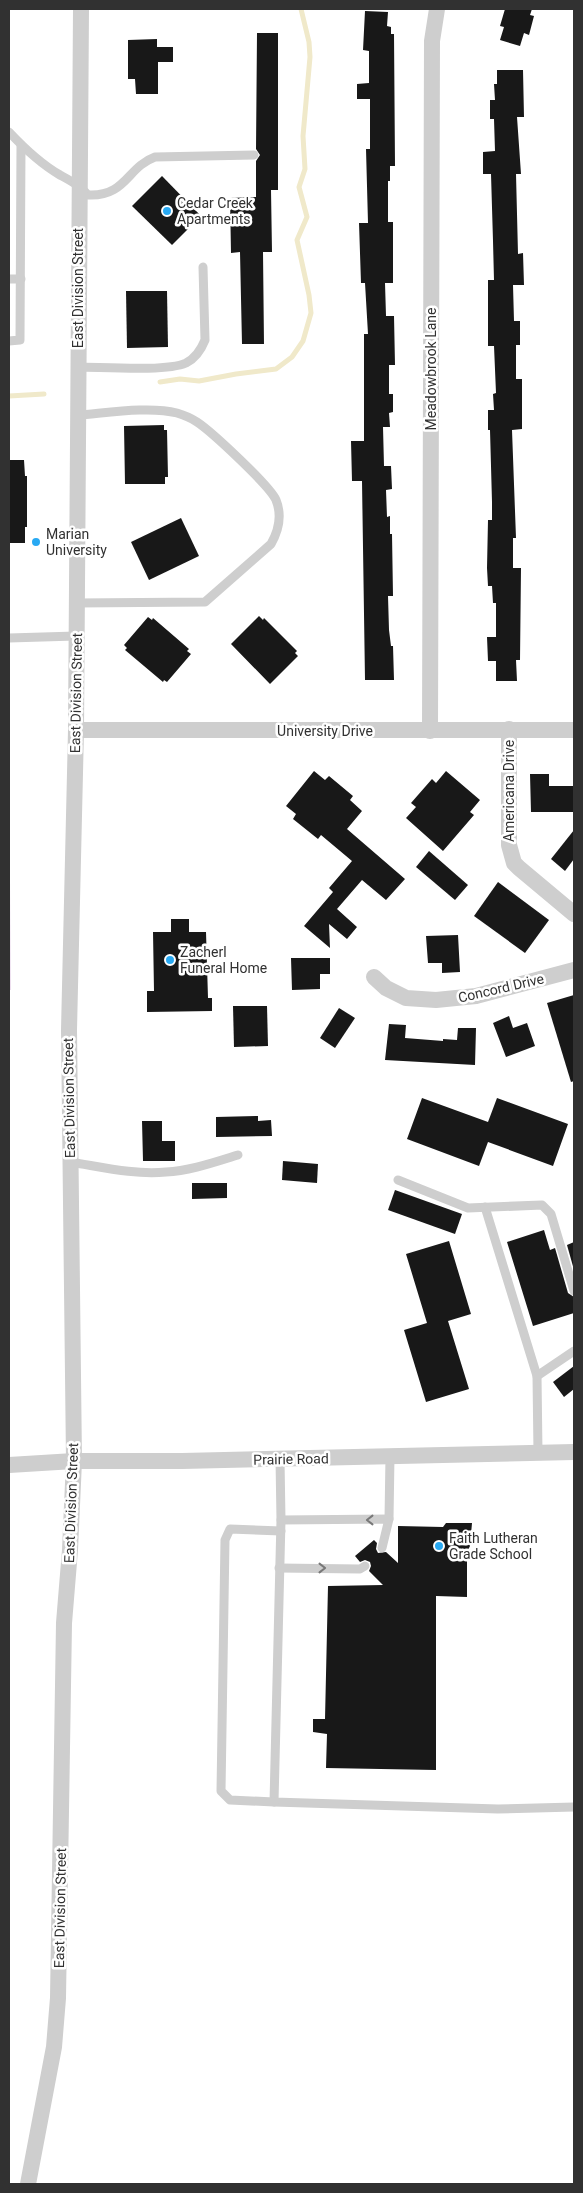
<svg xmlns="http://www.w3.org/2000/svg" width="583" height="2193" font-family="Roboto,sans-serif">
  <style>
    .green { fill: #eddeef }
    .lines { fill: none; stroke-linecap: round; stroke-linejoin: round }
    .stream { stroke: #f0e9ca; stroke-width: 5 }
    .building { fill: #181818 }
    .service { stroke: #cecece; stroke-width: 9 }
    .minor { stroke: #cecece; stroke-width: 16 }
    .oneway { stroke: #787878 }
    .poi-dot { fill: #28a9f3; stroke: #fff; stroke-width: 2 }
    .labels { text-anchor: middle; stroke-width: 5; stroke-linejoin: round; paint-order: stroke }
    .poi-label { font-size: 14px; fill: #313131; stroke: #fff; text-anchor: start }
    .street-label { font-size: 14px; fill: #313131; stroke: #fff }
  </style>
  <rect width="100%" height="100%" fill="#fff"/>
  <polygon class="green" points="9,770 11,990 9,990"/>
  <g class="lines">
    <g class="stream">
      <polyline points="160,382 180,379 199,381 236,374 276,369 292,357 303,341 311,313 309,295 297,240 307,217 299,187 305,169 303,136 310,57 309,42 301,9"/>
      <polyline points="9,396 44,394"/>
    </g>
  </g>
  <g class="building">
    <polygon points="505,9 532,9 530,15 534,16 529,35 524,33 520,46 500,40 504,27 500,26"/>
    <polygon points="365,11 388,12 387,26 391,27 391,34 394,34 395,166 390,166 390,181 388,181 388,222 393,222 393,283 385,283 386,316 394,316 395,365 389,365 389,394 393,394 393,412 389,413 390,427 383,427 384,466 391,466 392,489 386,490 387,517 390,516 390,534 392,534 393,596 388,596 389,630 391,646 393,646 394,680 365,680 362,481 352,481 351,441 364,441 364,334 368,334 365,283 361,283 359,223 368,223 366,149 370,149 370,99 357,99 357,84 369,83 369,51 363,50"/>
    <polygon points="257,33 278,33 278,190 271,190 272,252 263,252 264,344 242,344 240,252 231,253 230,198 256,197 256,161 260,155 256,149"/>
    <polygon points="157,39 157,47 173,47 173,62 158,62 158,94 136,94 135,79 128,79 128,40"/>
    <polygon points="497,70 523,70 524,117 517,117 521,174 516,174 518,254 523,253 524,285 513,285 514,321 520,321 520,345 516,345 516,379 522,379 522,429 512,430 516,538 513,538 513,568 521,568 520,660 516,660 517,681 496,681 496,661 488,661 487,637 496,637 496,603 493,603 492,586 488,586 487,568 488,520 492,520 492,502 490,430 488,430 488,410 494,410 493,394 496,393 494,346 488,346 488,280 494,280 493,241 491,174 483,174 483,152 495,151 494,119 490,119 490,100 495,100 494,84 497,84"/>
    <polygon points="162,176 201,216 172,245 132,206"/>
    <polygon points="126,291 167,291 168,347 127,348"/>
    <polygon points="164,425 164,430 167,430 168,477 165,477 165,484 125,484 124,426"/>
    <polygon points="9,460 24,460 25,476 27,476 27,527 25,527 25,543 9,543"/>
    <polygon points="181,518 199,556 149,580 131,542"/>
    <polygon points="259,616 263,620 264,618 297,651 295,653 298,656 270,684 231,644"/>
    <polygon points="148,617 152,620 153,618 189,649 187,651 191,654 167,682 164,680 163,682 125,650 127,648 124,645"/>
    <polygon points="314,771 325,780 329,776 353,796 350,800 362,811 347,829 405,879 386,900 362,880 337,909 357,927 347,939 329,924 330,948 304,926 333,892 329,888 352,861 321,835 318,839 293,819 296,814 286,806"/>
    <polygon points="446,771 480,800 470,812 474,815 443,851 406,818 416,807 411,803 432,779 436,783"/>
    <polygon points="530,774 549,774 549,786 574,786 574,812 531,812"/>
    <polygon points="574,830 574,859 565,871 551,859"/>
    <polygon points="429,851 468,885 455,900 416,867"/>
    <polygon points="498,882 549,920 525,953 474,916"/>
    <polygon points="171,919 189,919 189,932 206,932 208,998 212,998 212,1011 147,1012 147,991 154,991 153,932 171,932"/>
    <polygon points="458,935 460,972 442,973 442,963 428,963 426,936"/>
    <polygon points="291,958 330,958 330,974 320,974 320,989 292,990"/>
    <polygon points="574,995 574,1081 571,1082 547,1003"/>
    <polygon points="233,1006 267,1006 268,1046 234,1047"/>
    <polygon points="339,1008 355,1018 335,1048 320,1038"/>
    <polygon points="509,1016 513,1028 527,1023 535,1046 506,1057 493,1023"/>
    <polygon points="389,1024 406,1025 405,1038 443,1041 443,1039 457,1040 458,1028 476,1028 475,1065 385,1060"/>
    <polygon points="422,1098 488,1122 497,1098 568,1124 553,1166 488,1142 479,1166 407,1139"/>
    <polygon points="258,1116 258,1121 271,1120 272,1136 216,1137 216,1117"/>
    <polygon points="142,1121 162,1121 162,1141 175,1141 175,1161 143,1161"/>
    <polygon points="283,1161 318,1164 317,1183 282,1180"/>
    <polygon points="192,1183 227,1183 227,1198 192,1199"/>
    <polygon points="395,1190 462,1214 455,1234 388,1210"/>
    <polygon points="544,1230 550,1250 555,1248 568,1293 574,1297 574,1313 533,1326 507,1242"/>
    <polygon points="449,1241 471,1314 448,1321 469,1389 426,1402 404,1330 427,1323 406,1254"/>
    <polygon points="574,1242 574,1270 567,1245"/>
    <polygon points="574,1366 574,1389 564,1397 553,1382"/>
    <polygon points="446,1523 472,1523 470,1546 467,1552 467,1597 436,1596 436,1770 326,1768 327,1734 313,1732 313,1719 325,1719 328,1586 383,1585 369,1571 371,1566 370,1562 365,1560 360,1562 355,1556 374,1540 377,1543 376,1549 378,1553 386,1552 398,1563 398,1526 443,1527"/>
  </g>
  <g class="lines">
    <g class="service">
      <path d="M9,132C24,148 41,164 60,175C71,181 79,185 88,195C126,197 127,167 155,157L254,155"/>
      <polyline points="9,279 21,279"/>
      <polyline points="9,341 20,340 21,145"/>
      <path d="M77,367C102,367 166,372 186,363C196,358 201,350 205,340L203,267"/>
      <path d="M76,603L205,602L271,544C279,530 282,515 276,500C270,486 212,432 197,422C191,418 184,415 177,413C150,406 106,413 78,415"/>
      <polyline points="9,638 76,636"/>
      <path d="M70,1162C102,1167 134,1175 166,1172C190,1171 215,1162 238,1155"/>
      <polyline points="398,1180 468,1208 542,1205 551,1214 574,1291"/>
      <polyline points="485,1207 537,1376 538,1453"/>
      <polyline points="537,1376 574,1351"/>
      <polyline points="280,1459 281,1520 274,1802 498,1809 574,1807"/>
      <polyline points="389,1519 390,1456"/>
      <polyline points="281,1520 389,1519 382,1548"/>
      <polyline points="279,1568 360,1569 365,1566"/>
      <polyline points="274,1802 230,1800 221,1791 225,1540 230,1529 281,1531"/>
    </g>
    <g class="minor">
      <polyline points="509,729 509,845 514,863 519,868 574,914"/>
      <polyline points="76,730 574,730"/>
      <polyline points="430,731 432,41 437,9"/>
      <polyline points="374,977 386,988 406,998 436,1000 476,996 574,970"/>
      <polyline points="9,1465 74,1461 182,1461 574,1452"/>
      <polyline points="28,2184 54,2047 58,1998 64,1623 70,1550 74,1461 69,1030 76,730 81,9"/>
    </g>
  </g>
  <defs><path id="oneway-chevron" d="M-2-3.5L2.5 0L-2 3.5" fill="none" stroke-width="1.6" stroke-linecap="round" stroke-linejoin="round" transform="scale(1.25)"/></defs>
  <g class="oneway">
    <use href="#oneway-chevron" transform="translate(370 1520) rotate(180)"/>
    <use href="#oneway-chevron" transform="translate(322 1568)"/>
  </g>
  <g class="poi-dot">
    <circle cx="167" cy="211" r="5"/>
    <circle cx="36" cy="542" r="5"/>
    <circle cx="170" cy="960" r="5"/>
    <circle cx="439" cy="1546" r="5"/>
  </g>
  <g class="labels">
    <g class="poi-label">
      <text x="177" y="208">Cedar Creek<tspan x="177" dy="16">Apartments</tspan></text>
      <text x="46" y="539">Marian<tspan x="46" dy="16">University</tspan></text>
      <text x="180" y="957">Zacherl<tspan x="180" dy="16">Funeral Home</tspan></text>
      <text x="449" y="1543">Faith Lutheran<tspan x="449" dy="16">Grade School</tspan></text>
    </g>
    <g class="street-label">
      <text transform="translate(78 288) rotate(-90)" y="5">East Division Street</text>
      <text transform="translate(431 369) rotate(-90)" y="5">Meadowbrook Lane</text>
      <text transform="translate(76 693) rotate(-89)" y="5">East Division Street</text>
      <text x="325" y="736">University Drive</text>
      <text transform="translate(509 791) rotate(-90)" y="5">Americana Drive</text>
      <text transform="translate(501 988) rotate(-13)" y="5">Concord Drive</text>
      <text transform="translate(69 1098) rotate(-91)" y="5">East Division Street</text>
      <text transform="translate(291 1459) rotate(-1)" y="5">Prairie Road</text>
      <text transform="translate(71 1503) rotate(-88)" y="5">East Division Street</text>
      <text transform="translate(60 1908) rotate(-89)" y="5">East Division Street</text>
    </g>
  </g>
  <rect width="583" height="2193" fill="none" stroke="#313131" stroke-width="20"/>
</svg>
